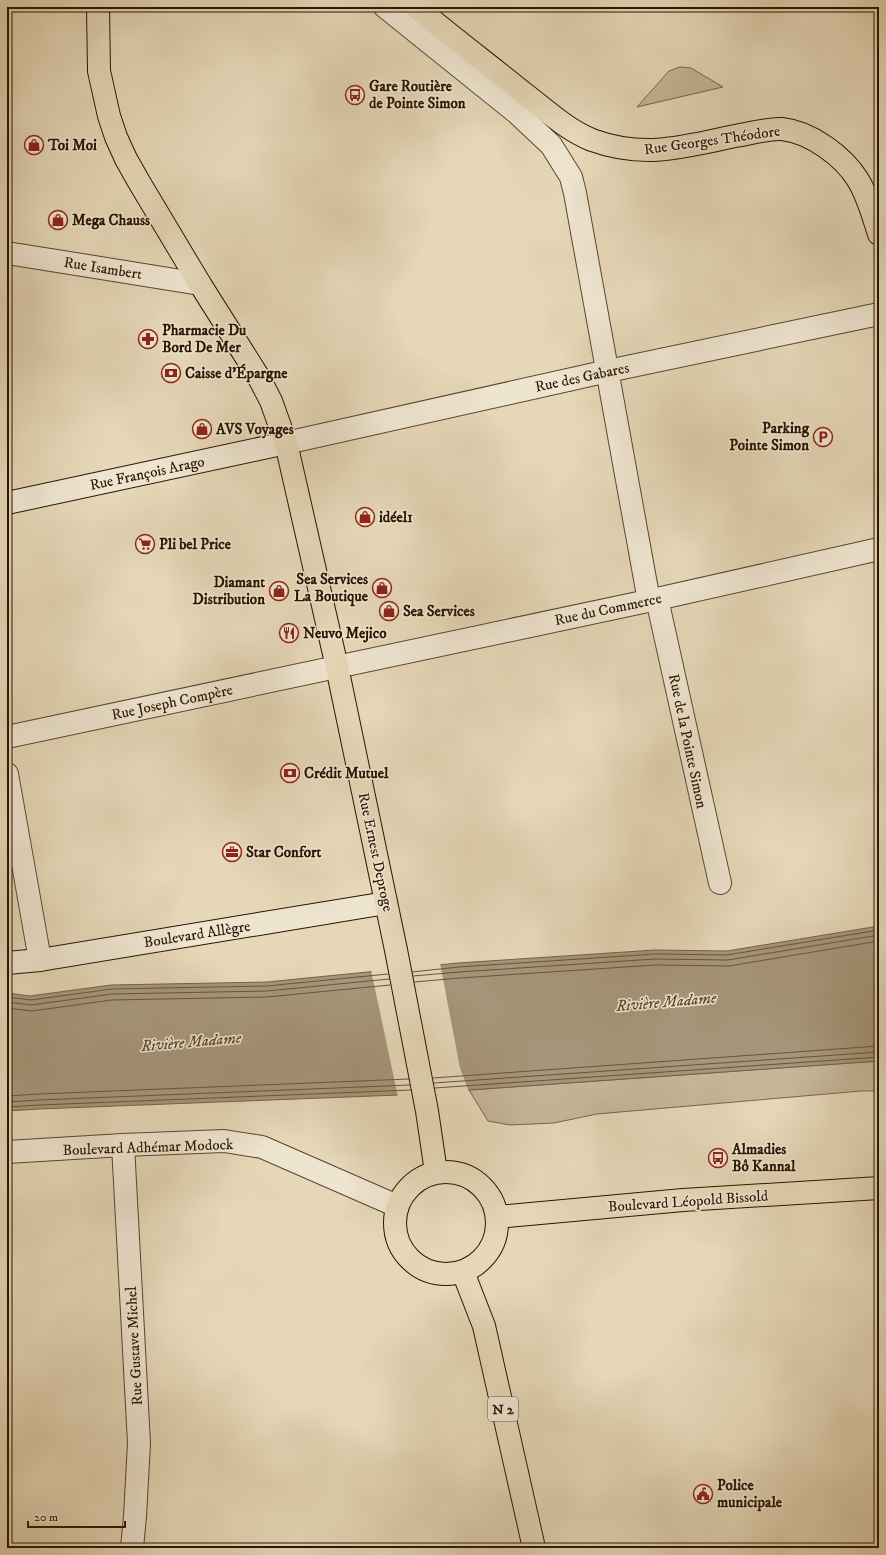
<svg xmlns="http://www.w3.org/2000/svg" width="886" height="1555" font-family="'IM FELL DW Pica',serif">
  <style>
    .green { fill: #c5b698; stroke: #78654c }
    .water { fill: #a69579; stroke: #756149 }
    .pier { fill: #e5d7b7 }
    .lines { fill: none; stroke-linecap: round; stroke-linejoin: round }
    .shore { stroke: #68543c; stroke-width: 1 }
    .street-casing { stroke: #5a452e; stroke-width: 24 }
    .secondary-casing { stroke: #2b1400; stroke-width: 24 }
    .primary-casing { stroke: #2b1400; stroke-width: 24 }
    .street { stroke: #eee5d0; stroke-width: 22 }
    .secondary { stroke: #eee5d0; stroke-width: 22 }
    .primary { stroke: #e5d7b7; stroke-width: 22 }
    .labels { text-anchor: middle; stroke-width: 3; stroke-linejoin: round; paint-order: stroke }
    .shield { fill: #eee5d0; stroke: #66533e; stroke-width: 1 }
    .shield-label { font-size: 14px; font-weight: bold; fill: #2b1400 }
    .poi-label { font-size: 15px; font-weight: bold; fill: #2b1400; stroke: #eee5d0; text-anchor: start }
    .street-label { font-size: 15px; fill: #2b1400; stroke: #eee5d0 }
    .water-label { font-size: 16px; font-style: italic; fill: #5c4830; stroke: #eee5d0 }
  </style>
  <rect width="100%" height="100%" fill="#e5d7b7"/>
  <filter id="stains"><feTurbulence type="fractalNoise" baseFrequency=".005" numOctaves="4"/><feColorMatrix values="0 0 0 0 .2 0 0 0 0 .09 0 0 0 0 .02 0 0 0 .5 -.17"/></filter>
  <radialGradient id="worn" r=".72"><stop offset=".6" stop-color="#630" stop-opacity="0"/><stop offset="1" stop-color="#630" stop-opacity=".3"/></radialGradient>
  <g class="green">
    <polygon points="680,67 691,68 723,87 637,107 669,71"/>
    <polygon points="879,1061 879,1091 861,1091 597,1114 554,1123 510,1125 488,1121 469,1090"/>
  </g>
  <polygon class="water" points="879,926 879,1061 399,1095 39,1109 7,1111 7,993 30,996 111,985 267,982 458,963 655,950 727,951"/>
  <polygon class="pier" points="440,963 460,1068 469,1092 398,1097 371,970"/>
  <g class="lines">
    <g class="shore">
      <polyline points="412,972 459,967 655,954 727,955 879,930"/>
      <polyline points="413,976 459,972 655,959 728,960 879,935"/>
      <polyline points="414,982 460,978 655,965 729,966 879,941"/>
      <polyline points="7,997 31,1000 112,989 267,986 388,974"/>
      <polyline points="7,1002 31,1005 112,994 267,991 389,979"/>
      <polyline points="7,1008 32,1011 112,1000 267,997 390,985"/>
      <polyline points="433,1078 879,1046"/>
      <polyline points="434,1083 879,1052"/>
      <polyline points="435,1088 879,1057"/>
      <polyline points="7,1096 39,1094 409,1079"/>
      <polyline points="7,1102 39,1100 410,1085"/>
      <polyline points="7,1107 39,1105 411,1090"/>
    </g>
    <defs>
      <g id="street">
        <polyline points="385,7 517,113 551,145 571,177 575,193 649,601"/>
        <polyline points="7,253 200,284"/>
        <polyline points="286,443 608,371 879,314"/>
        <polyline points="657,599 720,883"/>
        <polyline points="7,737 657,599 879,549"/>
        <polyline points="7,774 40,960"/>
        <polyline points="123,1145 139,1443 135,1516 132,1548"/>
        <polyline points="7,1152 123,1145 224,1141 262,1147 397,1206"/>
      </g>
      <g id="secondary">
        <polyline points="7,503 286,443"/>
        <polyline points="7,963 40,960 386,903"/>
      </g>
      <g id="primary">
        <polyline points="98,7 99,71 109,116 116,137 126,159 139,182 200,284 258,376 271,401 286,443 337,667 396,950 427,1111 436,1172"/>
        <path d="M416,7C452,37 489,65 525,94C546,110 567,130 592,140C644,159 684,147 735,136C748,134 770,128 782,129C811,132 844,157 858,180C868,196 873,216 879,234"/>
        <circle cx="446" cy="1223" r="51"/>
        <polyline points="497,1217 683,1200 879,1188"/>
        <polyline points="463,1272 484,1326 534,1548"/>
      </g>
    </defs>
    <use href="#street" class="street-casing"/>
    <use href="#secondary" class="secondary-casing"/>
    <use href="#primary" class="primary-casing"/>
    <use href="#street" class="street"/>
    <use href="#secondary" class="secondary"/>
    <use href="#primary" class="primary"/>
  </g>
  <defs>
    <symbol id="bus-ring" viewBox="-11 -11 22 22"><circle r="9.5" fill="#eee5d0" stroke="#8f2418" stroke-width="1.5"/><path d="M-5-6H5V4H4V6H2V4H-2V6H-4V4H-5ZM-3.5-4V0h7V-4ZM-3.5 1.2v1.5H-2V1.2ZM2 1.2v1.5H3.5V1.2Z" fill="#8f2418"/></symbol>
    <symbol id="shop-ring" viewBox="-11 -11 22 22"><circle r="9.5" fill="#eee5d0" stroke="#8f2418" stroke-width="1.5"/><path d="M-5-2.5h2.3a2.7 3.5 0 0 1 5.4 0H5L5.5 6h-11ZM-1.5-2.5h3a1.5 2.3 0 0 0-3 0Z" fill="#8f2418"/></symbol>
    <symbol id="pharmacy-ring" viewBox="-11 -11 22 22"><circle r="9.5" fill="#eee5d0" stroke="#8f2418" stroke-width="1.5"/><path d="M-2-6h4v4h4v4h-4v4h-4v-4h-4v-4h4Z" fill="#8f2418"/></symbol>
    <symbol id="bank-ring" viewBox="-11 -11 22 22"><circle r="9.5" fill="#eee5d0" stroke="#8f2418" stroke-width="1.5"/><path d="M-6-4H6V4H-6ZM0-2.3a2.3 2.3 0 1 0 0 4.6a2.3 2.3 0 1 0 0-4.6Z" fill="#8f2418"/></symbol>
    <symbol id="parking-ring" viewBox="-11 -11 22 22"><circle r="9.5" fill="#eee5d0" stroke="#8f2418" stroke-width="1.5"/><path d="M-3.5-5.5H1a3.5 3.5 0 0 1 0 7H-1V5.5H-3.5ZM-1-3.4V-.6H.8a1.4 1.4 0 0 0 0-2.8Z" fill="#8f2418"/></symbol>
    <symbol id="supermarket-ring" viewBox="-11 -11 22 22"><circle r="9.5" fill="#eee5d0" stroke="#8f2418" stroke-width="1.5"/><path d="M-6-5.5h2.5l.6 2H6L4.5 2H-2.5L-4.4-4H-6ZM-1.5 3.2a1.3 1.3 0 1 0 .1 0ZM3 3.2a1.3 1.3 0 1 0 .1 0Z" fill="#8f2418"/></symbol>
    <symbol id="restaurant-ring" viewBox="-11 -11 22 22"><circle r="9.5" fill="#eee5d0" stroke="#8f2418" stroke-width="1.5"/><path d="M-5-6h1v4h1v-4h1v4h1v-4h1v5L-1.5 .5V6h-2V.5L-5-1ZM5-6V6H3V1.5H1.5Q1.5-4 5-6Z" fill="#8f2418"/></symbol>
    <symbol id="office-ring" viewBox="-11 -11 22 22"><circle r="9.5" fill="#eee5d0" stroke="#8f2418" stroke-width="1.5"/><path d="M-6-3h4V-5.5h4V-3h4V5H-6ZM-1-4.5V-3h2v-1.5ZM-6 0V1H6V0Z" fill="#8f2418"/></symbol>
    <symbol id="civic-ring" viewBox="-11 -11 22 22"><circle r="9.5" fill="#eee5d0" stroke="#8f2418" stroke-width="1.5"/><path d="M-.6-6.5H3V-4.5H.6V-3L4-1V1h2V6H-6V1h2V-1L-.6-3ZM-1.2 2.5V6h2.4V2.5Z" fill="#8f2418"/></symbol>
  </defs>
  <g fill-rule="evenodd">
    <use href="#bus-ring" x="344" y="84" width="22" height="22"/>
    <use href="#shop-ring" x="23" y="134" width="22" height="22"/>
    <use href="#shop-ring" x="47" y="209" width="22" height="22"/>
    <use href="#pharmacy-ring" x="137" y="328" width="22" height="22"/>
    <use href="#bank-ring" x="160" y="362" width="22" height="22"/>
    <use href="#shop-ring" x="191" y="418" width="22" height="22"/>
    <use href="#parking-ring" x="812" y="426" width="22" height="22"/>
    <use href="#shop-ring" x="354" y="506" width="22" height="22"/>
    <use href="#supermarket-ring" x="134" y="533" width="22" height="22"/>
    <use href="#shop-ring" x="371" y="577" width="22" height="22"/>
    <use href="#shop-ring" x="268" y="580" width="22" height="22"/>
    <use href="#shop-ring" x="378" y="600" width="22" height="22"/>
    <use href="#restaurant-ring" x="278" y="622" width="22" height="22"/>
    <use href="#bank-ring" x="279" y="762" width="22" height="22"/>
    <use href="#office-ring" x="221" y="841" width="22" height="22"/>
    <use href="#bus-ring" x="707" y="1147" width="22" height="22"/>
    <use href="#civic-ring" x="692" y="1483" width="22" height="22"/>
  </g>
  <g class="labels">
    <rect class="shield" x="488" y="1397" width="30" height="24" rx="3"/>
    <g class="shield-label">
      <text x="503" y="1414">N 2</text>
    </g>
    <g class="poi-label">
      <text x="369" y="91">Gare Routière<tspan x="369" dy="17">de Pointe Simon</tspan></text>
      <text x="48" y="150">Toi Moi</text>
      <text x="72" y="225">Mega Chauss</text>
      <text x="162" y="335">Pharmacie Du<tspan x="162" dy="17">Bord De Mer</tspan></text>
      <text x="185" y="378">Caisse d'Épargne</text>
      <text x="809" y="433" text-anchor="end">Parking<tspan x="809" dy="17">Pointe Simon</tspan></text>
      <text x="216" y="434">AVS Voyages</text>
      <text x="379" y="522">idéel1</text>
      <text x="159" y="549">Pli bel Price</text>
      <text x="368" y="584" text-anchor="end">Sea Services<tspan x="368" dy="17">La Boutique</tspan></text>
      <text x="265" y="587" text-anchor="end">Diamant<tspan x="265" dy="17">Distribution</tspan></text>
      <text x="403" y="616">Sea Services</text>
      <text x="303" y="638">Neuvo Mejico</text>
      <text x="304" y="778">Crédit Mutuel</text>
      <text x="246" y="857">Star Confort</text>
      <text x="732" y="1154">Almadies<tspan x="732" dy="17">Bô Kannal</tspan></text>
      <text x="717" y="1490">Police<tspan x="717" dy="17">municipale</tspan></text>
    </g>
    <g class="street-label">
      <text transform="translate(712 140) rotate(-8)" y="5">Rue Georges Théodore</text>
      <text transform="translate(103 268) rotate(9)" y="5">Rue Isambert</text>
      <text transform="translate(582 377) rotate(-12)" y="5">Rue des Gabares</text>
      <text transform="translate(147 473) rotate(-12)" y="5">Rue François Arago</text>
      <text transform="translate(608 609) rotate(-12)" y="5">Rue du Commerce</text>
      <text transform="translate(172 702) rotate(-12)" y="5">Rue Joseph Compère</text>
      <text transform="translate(688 741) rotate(78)" y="5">Rue de la Pointe Simon</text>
      <text transform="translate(376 852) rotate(78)" y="5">Rue Ernest Deproge</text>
      <text transform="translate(197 934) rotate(-9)" y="5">Boulevard Allègre</text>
      <text transform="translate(148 1147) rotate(-2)" y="5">Boulevard Adhémar Modock</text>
      <text transform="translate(688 1201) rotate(-4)" y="5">Boulevard Léopold Bissold</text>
      <text transform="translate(134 1346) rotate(-93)" y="5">Rue Gustave Michel</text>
    </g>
    <g class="water-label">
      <text transform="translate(666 1001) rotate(-5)" y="6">Rivière Madame</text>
      <text transform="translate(191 1041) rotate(-5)" y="6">Rivière Madame</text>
    </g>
  </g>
  <rect width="886" height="1555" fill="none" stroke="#e5d7b7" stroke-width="24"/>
  <rect x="8" y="8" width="870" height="1539" fill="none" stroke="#2b1400" stroke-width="2"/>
  <rect x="12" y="12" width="862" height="1531" fill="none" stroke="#2b1400"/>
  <path d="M28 1521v6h97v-6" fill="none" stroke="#2b1400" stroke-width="2"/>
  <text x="34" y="1521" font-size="12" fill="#2b1400" stroke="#eee5d0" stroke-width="3" paint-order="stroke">20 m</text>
  <rect width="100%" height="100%" filter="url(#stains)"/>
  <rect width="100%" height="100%" fill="url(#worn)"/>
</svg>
